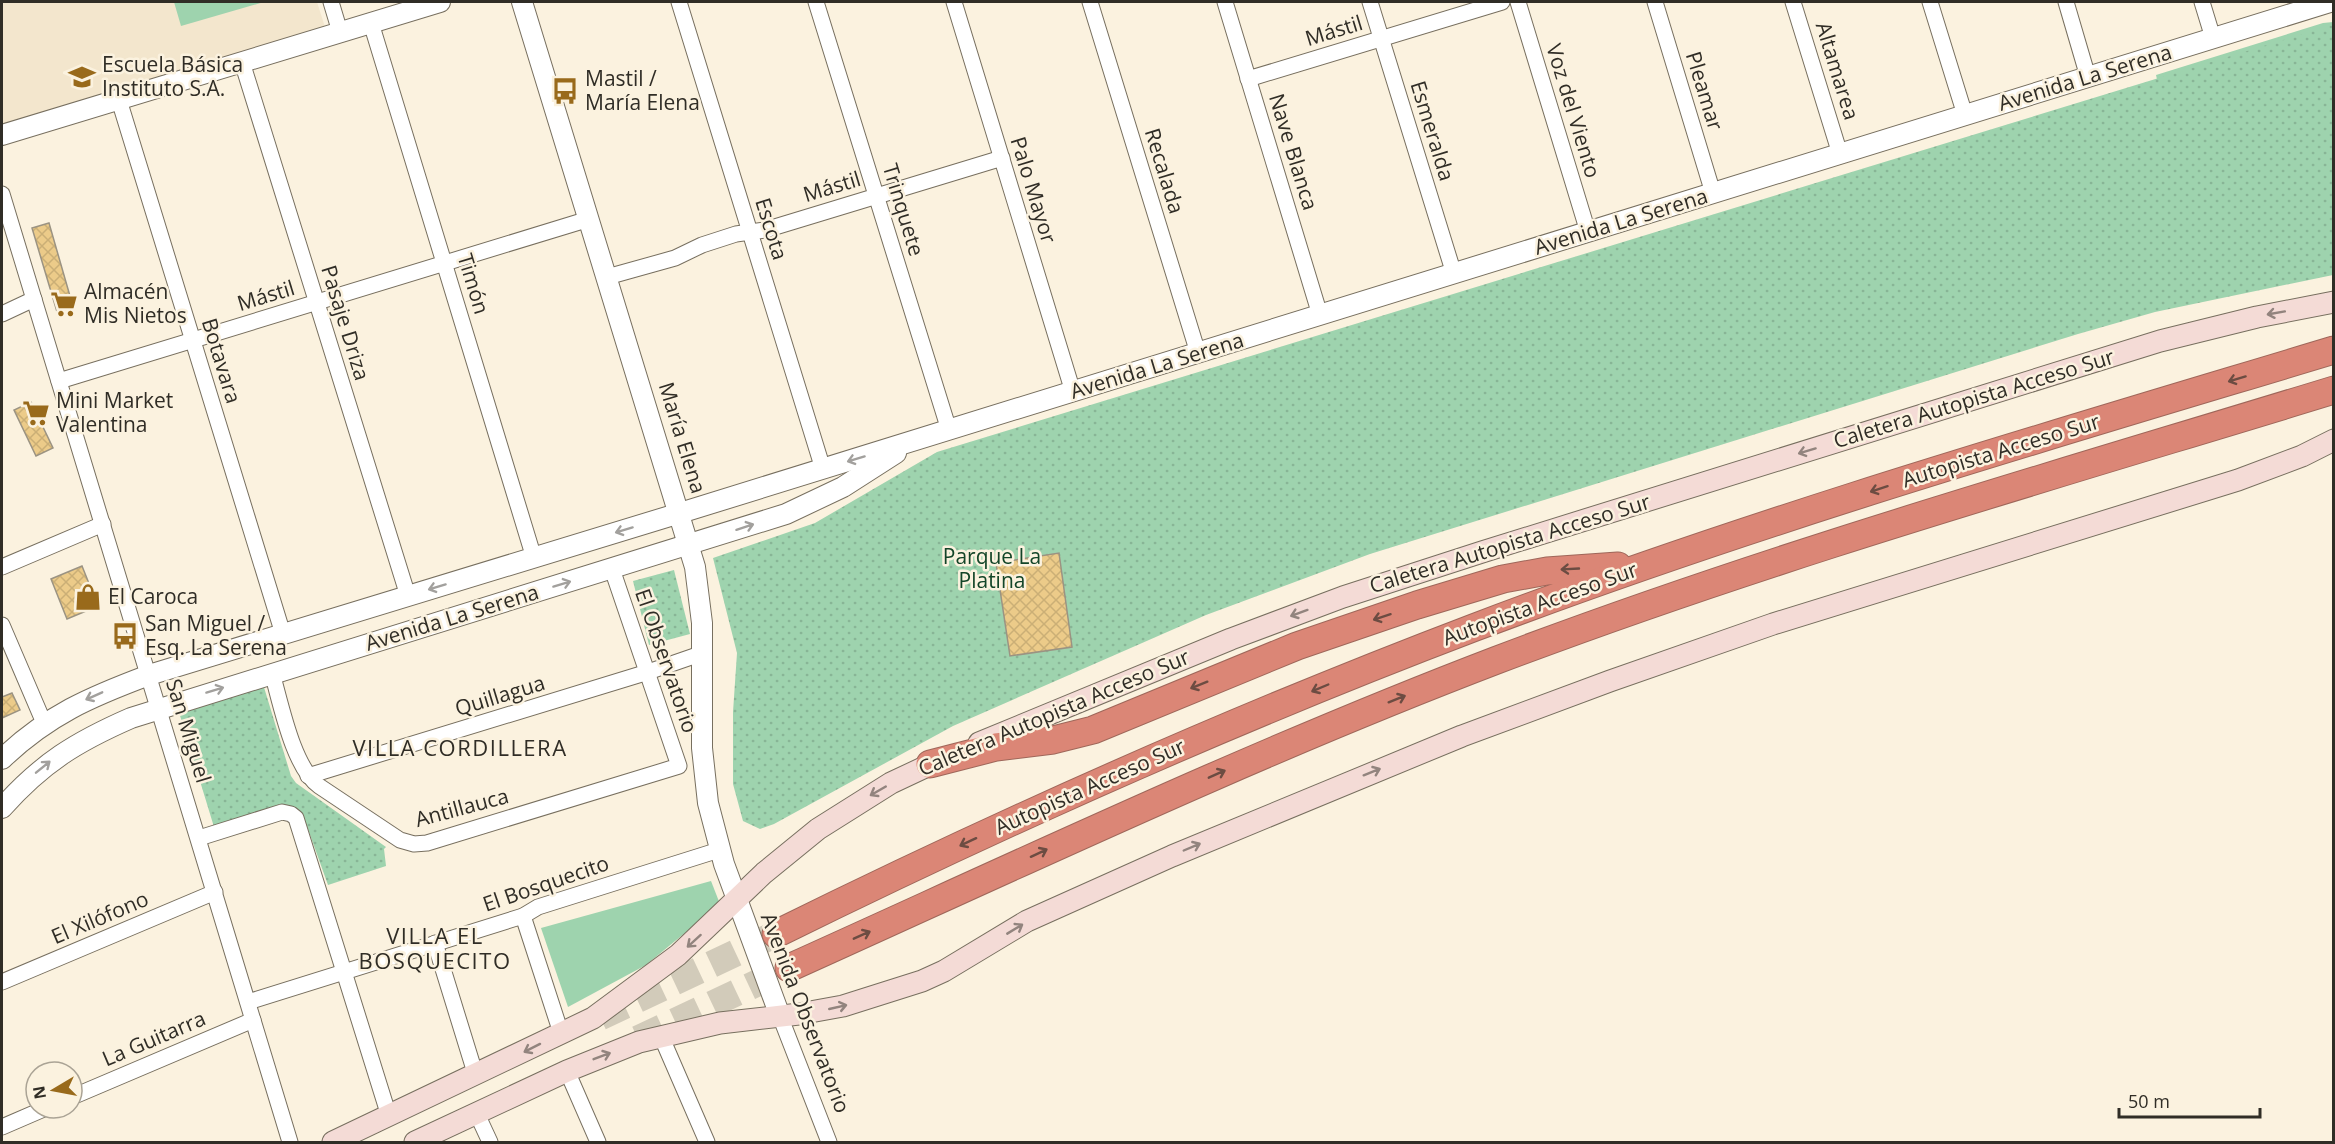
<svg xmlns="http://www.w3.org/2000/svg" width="2335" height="1144" font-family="'Open Sans',sans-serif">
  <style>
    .built { fill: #f3e6cd }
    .green { fill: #9ed3ae }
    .park { fill: url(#park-dots) }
    .building { fill: url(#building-cross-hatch); stroke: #9b9382; stroke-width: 1.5 }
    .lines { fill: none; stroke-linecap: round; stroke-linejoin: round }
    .motorway-tunnel { stroke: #d2cbba; stroke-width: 27; stroke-dasharray: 27 14; stroke-linecap: butt }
    .minor-casing { stroke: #776f5f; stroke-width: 17 }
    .tertiary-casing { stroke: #776f5f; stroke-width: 22 }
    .secondary-casing { stroke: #776f5f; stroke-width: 23 }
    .motorway-casing { stroke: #9f675a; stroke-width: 29 }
    .minor { stroke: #fff; stroke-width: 15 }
    .tertiary { stroke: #fff; stroke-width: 20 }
    .secondary { stroke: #f4dbd6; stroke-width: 21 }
    .motorway { stroke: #db8676; stroke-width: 27 }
    .oneway { stroke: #92847e }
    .oneway2 { stroke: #6c4c42 }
    .oneway3 { stroke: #a2a09d }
    .labels { text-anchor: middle; stroke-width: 5; stroke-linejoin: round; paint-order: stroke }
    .street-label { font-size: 21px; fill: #302d26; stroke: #fbf2df }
    .poi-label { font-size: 21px; fill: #302d26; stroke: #fbf2df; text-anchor: start }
    .park-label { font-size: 21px; fill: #134528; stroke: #fbf2df }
    .neighbourhood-label { font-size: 22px; letter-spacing: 1.5px; fill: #302d26; stroke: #fbf2df }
  </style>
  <defs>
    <pattern id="park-dots" width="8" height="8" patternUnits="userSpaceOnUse" patternTransform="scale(1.5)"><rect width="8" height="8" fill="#9ed3ae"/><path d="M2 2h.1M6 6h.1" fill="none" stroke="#88b596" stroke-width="1.8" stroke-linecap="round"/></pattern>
    <pattern id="building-cross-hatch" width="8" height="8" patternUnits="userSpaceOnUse" patternTransform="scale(1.5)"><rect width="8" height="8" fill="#eccb89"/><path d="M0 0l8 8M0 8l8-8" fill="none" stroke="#cbaf76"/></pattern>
  </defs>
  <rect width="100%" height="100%" fill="#fbf2df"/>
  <polygon class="built" points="2,2 317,2 325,27 2,126"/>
  <g class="green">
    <polygon points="174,2 264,2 181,26"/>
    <polygon points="2333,22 2333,40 2162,102 2156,75 2323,23"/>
    <polygon points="711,881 720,904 646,965 568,1007 541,928"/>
  </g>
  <g class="park">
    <polygon points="2332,25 2333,26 2333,275 2155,312 2078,334 1370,554 1206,615 953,726 774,824 760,829 743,821 733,784 733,712 737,653 713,558 815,523 937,452"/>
    <polygon points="674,570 690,634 649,645 633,581"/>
    <polygon points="263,684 291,776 296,783 386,847 384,849 386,866 328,885 304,818 295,807 283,806 214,827 178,709"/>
  </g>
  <g class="building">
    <polygon points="49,223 74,310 58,315 32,228"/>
    <polygon points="31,402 53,448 36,456 14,410"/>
    <polygon points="1059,553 1072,647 1010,656 996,563"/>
    <polygon points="82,566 98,606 67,619 51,579"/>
    <polygon points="12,693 20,710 2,718 2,697"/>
  </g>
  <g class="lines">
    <g class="motorway-tunnel">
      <polyline points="600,1017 776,934"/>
      <polyline points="638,1039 789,968"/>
    </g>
    <defs>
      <g id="minor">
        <polyline points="331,2 340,32"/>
        <polyline points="679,2 823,469"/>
        <polyline points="816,2 949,430"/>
        <polyline points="954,2 1073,392"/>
        <polyline points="1090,2 1198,353"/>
        <polyline points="1225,2 1320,315"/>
        <polyline points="1370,2 1454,274"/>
        <polyline points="1518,2 1588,232"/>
        <polyline points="1655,2 1713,193"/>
        <polyline points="1793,2 1840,154"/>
        <polyline points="1930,2 1965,115"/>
        <polyline points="2066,2 2088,77"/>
        <polyline points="2202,2 2213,38"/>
        <polyline points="371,23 534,558"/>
        <polyline points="242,62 408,596"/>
        <polyline points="1248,79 1502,2"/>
        <polyline points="119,100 283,634"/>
        <polyline points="2,194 290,1142"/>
        <polyline points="607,277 675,258 702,245 736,234 765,230 1002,158"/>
        <polyline points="2,314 34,299"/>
        <polyline points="59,381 589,219"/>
        <polyline points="2,567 103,524"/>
        <polyline points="2,625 44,723"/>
        <path d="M272,673C281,704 293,767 319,786L400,840L414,844L427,843L679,766L612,569"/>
        <polyline points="308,776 648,672 703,653"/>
        <polyline points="199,838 282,812 291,814 296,818 389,1116"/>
        <polyline points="523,916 561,1033"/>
        <polyline points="435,943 476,1076"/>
        <polyline points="2,982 215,892"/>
        <polyline points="248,1002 523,916 538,907 719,850"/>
        <polyline points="780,1016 829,1142"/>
        <polyline points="661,1036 707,1142"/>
        <polyline points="567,1071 598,1142"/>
        <polyline points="72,1097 253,1020"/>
        <polyline points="477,1114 490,1142"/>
        <polyline points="2,1127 46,1108"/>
      </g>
      <g id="tertiary">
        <polyline points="522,2 695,567 702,623 702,748 708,803 724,864 780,1016"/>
        <polyline points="2,135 440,2"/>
        <path d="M2,759C48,715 90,697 149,675L680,513L2330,2"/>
        <path d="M2,808C42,763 76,742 131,718L786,514L843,487L896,453"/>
      </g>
      <g id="secondary">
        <polyline points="979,743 1231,639 1343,597 1482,552 2160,341 2257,317 2334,302"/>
        <polyline points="333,1142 593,1018 678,955 764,873 818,829 891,783 942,759"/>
        <polyline points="415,1142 567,1071 639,1042 720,1023 799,1014 843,1006 922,981 944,971 1027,921 1172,856 1462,736 1610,681 1773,624 2238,480 2302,456 2334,440"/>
      </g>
      <g id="motorway">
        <polyline points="930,764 996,747 1053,740 1093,730 1297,646 1417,605 1503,579 1547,571 1618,566"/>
        <path d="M776,934C1003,822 1236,718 1473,628C1755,521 2045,437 2334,350"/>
        <path d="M789,968C1024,862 1256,752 1497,660C1771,556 2053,476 2334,390"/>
      </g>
    </defs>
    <use href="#minor" class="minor-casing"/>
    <use href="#tertiary" class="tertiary-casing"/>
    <use href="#secondary" class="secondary-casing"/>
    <use href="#motorway" class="motorway-casing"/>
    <use href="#minor" class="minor"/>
    <use href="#tertiary" class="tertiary"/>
    <use href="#secondary" class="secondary"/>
    <use href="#motorway" class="motorway"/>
  </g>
  <defs><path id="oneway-shaft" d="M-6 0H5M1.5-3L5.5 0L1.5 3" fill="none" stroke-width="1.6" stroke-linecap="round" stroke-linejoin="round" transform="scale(1.5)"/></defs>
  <g class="oneway">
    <use href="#oneway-shaft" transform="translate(2276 313) rotate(170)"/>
    <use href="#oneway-shaft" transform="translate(1807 451) rotate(163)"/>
    <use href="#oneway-shaft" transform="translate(1299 613) rotate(160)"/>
    <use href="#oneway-shaft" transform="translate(1372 772) rotate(-22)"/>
    <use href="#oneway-shaft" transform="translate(878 791) rotate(150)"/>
    <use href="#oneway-shaft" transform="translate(1192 847) rotate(-23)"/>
    <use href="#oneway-shaft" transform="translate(1015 929) rotate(-31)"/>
    <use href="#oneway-shaft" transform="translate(694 941) rotate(138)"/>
    <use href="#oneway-shaft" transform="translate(838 1007) rotate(-13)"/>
    <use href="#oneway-shaft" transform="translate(532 1048) rotate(153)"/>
    <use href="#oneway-shaft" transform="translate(602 1056) rotate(-21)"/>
  </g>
  <g class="oneway2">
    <use href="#oneway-shaft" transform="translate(2237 379) rotate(163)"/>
    <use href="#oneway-shaft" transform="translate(1879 489) rotate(162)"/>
    <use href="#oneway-shaft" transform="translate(1570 569) rotate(177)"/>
    <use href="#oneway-shaft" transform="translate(1382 617) rotate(162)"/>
    <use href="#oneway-shaft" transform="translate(1199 685) rotate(158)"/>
    <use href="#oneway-shaft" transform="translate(1320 688) rotate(157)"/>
    <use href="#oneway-shaft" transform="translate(1397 699) rotate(-22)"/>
    <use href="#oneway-shaft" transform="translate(1217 774) rotate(-24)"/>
    <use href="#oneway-shaft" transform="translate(968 842) rotate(155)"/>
    <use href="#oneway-shaft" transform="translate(1039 853) rotate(-25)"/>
    <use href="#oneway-shaft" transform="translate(862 935) rotate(-24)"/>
  </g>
  <g class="oneway3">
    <use href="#oneway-shaft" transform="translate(856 459) rotate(163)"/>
    <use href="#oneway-shaft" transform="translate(745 527) rotate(-18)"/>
    <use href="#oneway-shaft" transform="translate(624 530) rotate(163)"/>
    <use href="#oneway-shaft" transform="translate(562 584) rotate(-17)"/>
    <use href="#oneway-shaft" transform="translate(437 587) rotate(163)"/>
    <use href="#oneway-shaft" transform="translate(215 690) rotate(-17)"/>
    <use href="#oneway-shaft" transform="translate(94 696) rotate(156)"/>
    <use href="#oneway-shaft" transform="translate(43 767) rotate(-39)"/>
  </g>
  <defs>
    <symbol id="school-bare" viewBox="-9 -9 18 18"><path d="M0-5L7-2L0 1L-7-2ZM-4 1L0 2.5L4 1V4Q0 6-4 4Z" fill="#996a1b" stroke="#fbf2df" stroke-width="2.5" paint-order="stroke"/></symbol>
    <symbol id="bus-bare" viewBox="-9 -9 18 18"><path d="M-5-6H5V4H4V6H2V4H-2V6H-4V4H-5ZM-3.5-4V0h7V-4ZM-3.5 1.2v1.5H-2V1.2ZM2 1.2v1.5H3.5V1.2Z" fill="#996a1b" stroke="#fbf2df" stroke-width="2.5" paint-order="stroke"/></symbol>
    <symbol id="supermarket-bare" viewBox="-9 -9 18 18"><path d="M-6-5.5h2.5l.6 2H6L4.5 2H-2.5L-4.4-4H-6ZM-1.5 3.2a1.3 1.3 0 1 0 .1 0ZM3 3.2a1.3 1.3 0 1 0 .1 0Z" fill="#996a1b" stroke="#fbf2df" stroke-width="2.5" paint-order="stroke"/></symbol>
    <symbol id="shop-bare" viewBox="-9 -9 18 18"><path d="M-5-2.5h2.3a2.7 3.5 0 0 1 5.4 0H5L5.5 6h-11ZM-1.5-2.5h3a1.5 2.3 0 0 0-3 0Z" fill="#996a1b" stroke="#fbf2df" stroke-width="2.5" paint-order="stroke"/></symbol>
  </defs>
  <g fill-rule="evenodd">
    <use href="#school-bare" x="63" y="58" width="38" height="38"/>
    <use href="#bus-bare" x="546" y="72" width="38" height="38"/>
    <use href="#supermarket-bare" x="45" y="285" width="38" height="38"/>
    <use href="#supermarket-bare" x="17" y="394" width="38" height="38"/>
    <use href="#shop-bare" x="69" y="578" width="38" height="38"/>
    <use href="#bus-bare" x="106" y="617" width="38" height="38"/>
  </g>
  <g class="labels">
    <g class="street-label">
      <text transform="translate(1334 31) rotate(-17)" y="7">Mástil</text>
      <text transform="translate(1837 71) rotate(73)" y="7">Altamarea</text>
      <text transform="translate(2085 78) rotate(-17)" y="7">Avenida La Serena</text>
      <text transform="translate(1704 91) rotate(73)" y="7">Pleamar</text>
      <text transform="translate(1573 111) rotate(73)" y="7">Voz del Viento</text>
      <text transform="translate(1432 131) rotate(73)" y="7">Esmeralda</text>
      <text transform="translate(1293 152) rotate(73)" y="7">Nave Blanca</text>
      <text transform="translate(1164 171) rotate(73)" y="7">Recalada</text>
      <text transform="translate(832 187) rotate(-17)" y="7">Mástil</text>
      <text transform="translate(1033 190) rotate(73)" y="7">Palo Mayor</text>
      <text transform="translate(903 210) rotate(73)" y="7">Trinquete</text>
      <text transform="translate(1621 222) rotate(-17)" y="7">Avenida La Serena</text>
      <text transform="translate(771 229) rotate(73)" y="7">Escota</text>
      <text transform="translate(473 284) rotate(73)" y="7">Timón</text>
      <text transform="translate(266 296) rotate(-17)" y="7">Mástil</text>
      <text transform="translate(345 323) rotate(73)" y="7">Pasaje Driza</text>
      <text transform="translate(221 361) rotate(73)" y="7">Botavara</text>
      <text transform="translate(1157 366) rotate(-17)" y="7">Avenida La Serena</text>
      <text transform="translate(1974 399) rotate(-17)" y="7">Caletera Autopista Acceso Sur</text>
      <text transform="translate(682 438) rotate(73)" y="7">María Elena</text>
      <text transform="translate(2001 451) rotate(-17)" y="7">Autopista Acceso Sur</text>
      <text transform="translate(1510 544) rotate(-17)" y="7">Caletera Autopista Acceso Sur</text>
      <text transform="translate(1540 604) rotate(-20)" y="7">Autopista Acceso Sur</text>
      <text transform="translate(452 618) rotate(-17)" y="7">Avenida La Serena</text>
      <text transform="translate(666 661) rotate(71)" y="7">El Observatorio</text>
      <text transform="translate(500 696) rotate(-17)" y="7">Quillagua</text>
      <text transform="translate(1054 713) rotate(-23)" y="7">Caletera Autopista Acceso Sur</text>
      <text transform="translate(188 731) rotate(73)" y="7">San Miguel</text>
      <text transform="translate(1090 787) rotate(-24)" y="7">Autopista Acceso Sur</text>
      <text transform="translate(462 808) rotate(-15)" y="7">Antillauca</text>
      <text transform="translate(546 884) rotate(-19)" y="7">El Bosquecito</text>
      <text transform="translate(100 918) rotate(-23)" y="7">El Xilófono</text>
      <text transform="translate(805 1013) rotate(69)" y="7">Avenida Observatorio</text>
      <text transform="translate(154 1039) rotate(-23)" y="7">La Guitarra</text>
    </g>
    <g class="poi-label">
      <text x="102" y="72">Escuela Básica<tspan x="102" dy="24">Instituto S.A.</tspan></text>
      <text x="585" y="86">Mastil /<tspan x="585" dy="24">María Elena</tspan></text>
      <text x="84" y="299">Almacén<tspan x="84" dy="24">Mis Nietos</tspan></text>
      <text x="56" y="408">Mini Market<tspan x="56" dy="24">Valentina</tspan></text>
      <text x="108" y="604">El Caroca</text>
      <text x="145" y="631">San Miguel /<tspan x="145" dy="24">Esq. La Serena</tspan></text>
    </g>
    <g class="park-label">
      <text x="992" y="564">Parque La<tspan x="992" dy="24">Platina</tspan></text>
    </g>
    <g class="neighbourhood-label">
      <text x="460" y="756">VILLA CORDILLERA</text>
      <text x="435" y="944">VILLA EL<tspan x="435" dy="25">BOSQUECITO</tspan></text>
    </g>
  </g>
  <rect width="2335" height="1144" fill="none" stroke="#302d26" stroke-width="6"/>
  <g transform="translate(54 1090) rotate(260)"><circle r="28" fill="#fbf2df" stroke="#aaa395" stroke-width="1.5"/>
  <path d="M0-4.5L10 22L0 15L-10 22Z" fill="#996a1b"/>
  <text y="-9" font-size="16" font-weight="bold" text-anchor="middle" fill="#302d26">N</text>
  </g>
  <path d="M2119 1108v9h141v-9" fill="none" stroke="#302d26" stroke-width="3"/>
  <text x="2128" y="1108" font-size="18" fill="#302d26" stroke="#fbf2df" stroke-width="4.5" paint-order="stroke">50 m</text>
</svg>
